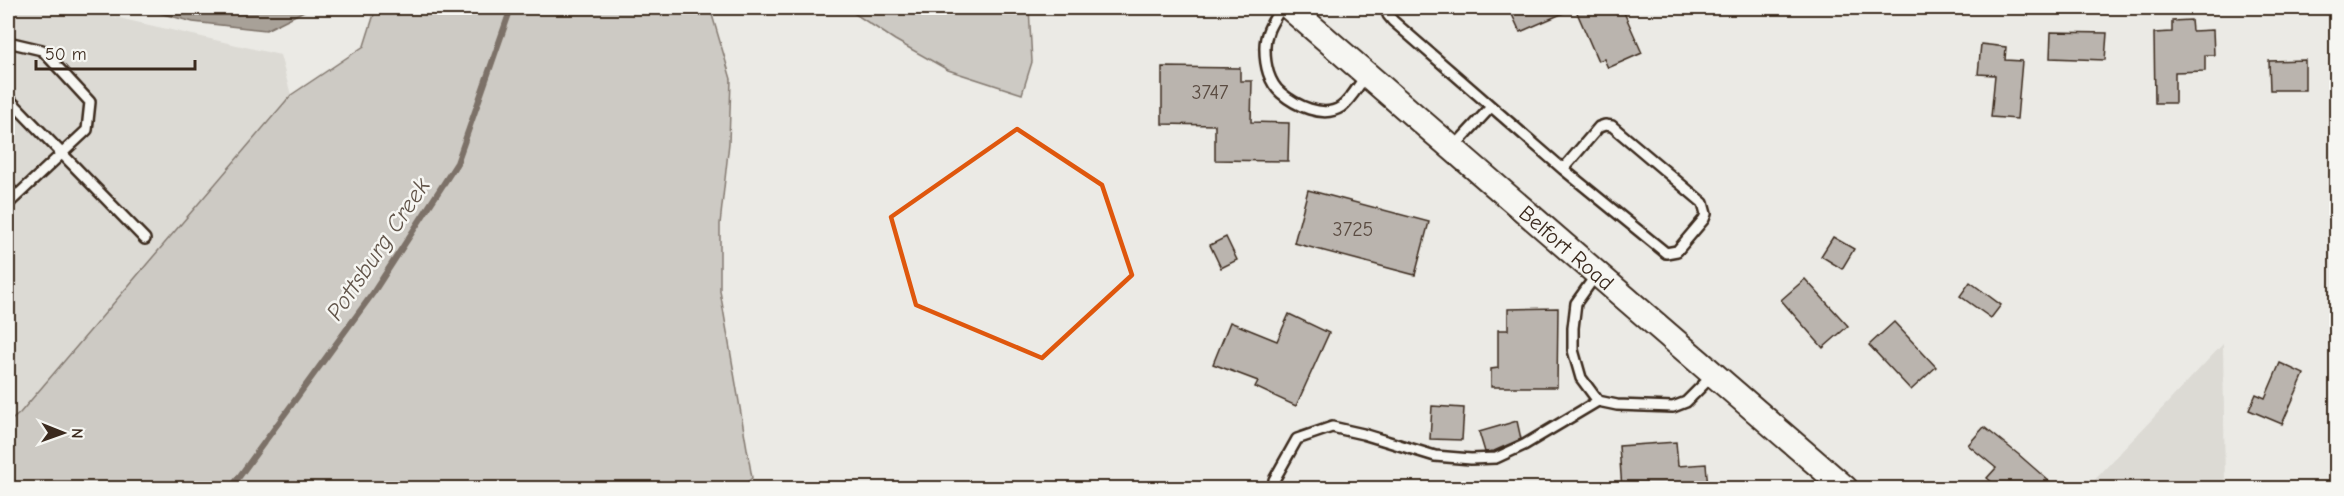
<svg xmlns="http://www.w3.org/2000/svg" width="2344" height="496" font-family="'Comic Neue',sans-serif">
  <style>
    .built { fill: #dcdad4 }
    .green { fill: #cdcac4; stroke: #847a71; stroke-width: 1.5 }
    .water { fill: #a8a198; stroke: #7c7167; stroke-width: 1.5 }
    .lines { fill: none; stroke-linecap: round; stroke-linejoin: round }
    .stream { stroke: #7c7167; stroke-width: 6 }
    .building { fill: #bab4ae; stroke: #3b2a1e; stroke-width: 1.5 }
    .service-casing { stroke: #3b2a1e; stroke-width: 14 }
    .tertiary-casing { stroke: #3b2a1e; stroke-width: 28 }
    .service { stroke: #f6f6f2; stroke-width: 9 }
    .tertiary { stroke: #f6f6f2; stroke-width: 24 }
    .marked { fill: none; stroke: #df570d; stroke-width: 4.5; stroke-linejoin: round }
    .labels { text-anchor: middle; stroke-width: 5; stroke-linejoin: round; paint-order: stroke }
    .number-label { font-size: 20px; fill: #5b4c42 }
    .street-label { font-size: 22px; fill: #3b2a1e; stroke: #f6f6f2 }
    .water-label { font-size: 24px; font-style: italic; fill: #615449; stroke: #f6f6f2 }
  </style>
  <rect width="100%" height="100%" fill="#ebeae5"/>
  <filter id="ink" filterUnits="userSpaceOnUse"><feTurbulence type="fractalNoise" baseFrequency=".0167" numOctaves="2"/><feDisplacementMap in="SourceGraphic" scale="12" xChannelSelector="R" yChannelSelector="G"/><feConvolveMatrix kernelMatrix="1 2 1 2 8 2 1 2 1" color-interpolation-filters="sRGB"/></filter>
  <g filter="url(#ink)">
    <g class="built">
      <polygon points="8,8 75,8 280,55 291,95 20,413 8,423"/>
      <polygon points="2223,344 2225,488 2087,488"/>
    </g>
    <g class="green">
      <polygon points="376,8 710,8 731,79 729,143 720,224 720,291 752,478 740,488 8,488 8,423 20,413 291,95 364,46"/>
      <polygon points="846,8 1029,8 1032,62 1022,94 948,70 895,40"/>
    </g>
    <polygon class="water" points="141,8 310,8 266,30 193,22"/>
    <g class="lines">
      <polyline class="stream" points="231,488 373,293 457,163 511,8"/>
    </g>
    <g class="building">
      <polygon points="1509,8 1622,8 1642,53 1608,68 1604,59 1598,61 1575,8 1520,32"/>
      <polygon points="2191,20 2192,31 2213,30 2214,55 2205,55 2205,71 2175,72 2175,103 2155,103 2154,33 2172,32 2172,21"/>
      <polygon points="2051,32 2107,33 2105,60 2050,58"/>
      <polygon points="1981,44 2006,47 2005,60 2022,61 2017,119 1991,117 1995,75 1978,74"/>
      <polygon points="2305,60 2305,90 2270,90 2269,61"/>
      <polygon points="1162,67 1240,68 1240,81 1252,81 1251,122 1289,123 1288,161 1215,160 1215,125 1162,124"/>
      <polygon points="1308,190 1429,222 1415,275 1294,243"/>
      <polygon points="1226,237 1237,260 1221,268 1210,245"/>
      <polygon points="1833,237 1854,249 1842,269 1821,256"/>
      <polygon points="1805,279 1848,326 1823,348 1781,300"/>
      <polygon points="1970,282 2001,305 1991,318 1960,296"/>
      <polygon points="1558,308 1557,387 1491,387 1491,369 1498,368 1498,330 1508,330 1508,309"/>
      <polygon points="1289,314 1329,333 1296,406 1255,387 1258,381 1213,364 1230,322 1277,341"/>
      <polygon points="1894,322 1936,367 1911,390 1869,345"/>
      <polygon points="2280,363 2304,374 2282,424 2249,410 2256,394 2265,398"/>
      <polygon points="1432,406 1464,408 1462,440 1430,439"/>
      <polygon points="1517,421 1521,439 1494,451 1485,452 1479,432"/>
      <polygon points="1984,427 2018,454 2058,489 2000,489 1987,478 1996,468 1968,445"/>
      <polygon points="1676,442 1678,466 1706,464 1708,489 1622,489 1619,446"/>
    </g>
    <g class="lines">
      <defs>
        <g id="service">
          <path d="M1281,8C1273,21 1264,33 1265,50C1265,65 1269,83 1281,93C1295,105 1323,119 1341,107C1351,100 1359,84 1367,74"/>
          <polyline points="1388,8 1388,15 1393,21 1563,169 1666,253 1677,251 1704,219 1706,214 1703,203 1612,126 1605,125 1599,127 1563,169"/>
          <polyline points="8,42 42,50 90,102 87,130 8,204"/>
          <polyline points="8,98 145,239"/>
          <polyline points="1453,148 1491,107"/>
          <polyline points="8,187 16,196"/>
          <polyline points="1596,275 1576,303 1573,328 1573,350 1581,378 1598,401 1617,405 1673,407 1686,402 1712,376"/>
          <polyline points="1274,480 1297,439 1332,427 1363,434 1435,456 1471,459 1496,458 1524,445 1598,401"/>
        </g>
        <g id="tertiary">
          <path id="s1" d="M1290,8L1845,488"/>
        </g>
      </defs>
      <use href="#service" class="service-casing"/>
      <use href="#tertiary" class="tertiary-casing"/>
      <use href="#service" class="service"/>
      <use href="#tertiary" class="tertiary"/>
    </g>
  </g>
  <path class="marked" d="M1017,129L1102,185L1132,275L1042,358L916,305L891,217Z"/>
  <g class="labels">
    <g class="number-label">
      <text x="1210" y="99">3747</text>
      <text x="1353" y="236">3725</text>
    </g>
    <g class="street-label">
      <text dy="8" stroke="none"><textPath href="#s1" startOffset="366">Belfort Road</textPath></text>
    </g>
    <g class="water-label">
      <text transform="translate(378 249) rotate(-56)" y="8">Pottsburg Creek</text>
    </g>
  </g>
  <rect width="2344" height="496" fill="none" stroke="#f6f6f2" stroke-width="30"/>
  <rect x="15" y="15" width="2314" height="466" fill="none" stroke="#3b2a1e" stroke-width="2" filter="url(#ink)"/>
  <g transform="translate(63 433) rotate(91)" stroke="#f6f6f2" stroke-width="4.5" paint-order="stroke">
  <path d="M0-4.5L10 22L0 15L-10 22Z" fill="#3b2a1e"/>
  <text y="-9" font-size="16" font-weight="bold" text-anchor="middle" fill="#3b2a1e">N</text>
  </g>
  <path d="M36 60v9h159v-9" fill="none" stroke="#3b2a1e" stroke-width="3"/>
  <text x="45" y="60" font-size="18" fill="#3b2a1e" stroke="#f6f6f2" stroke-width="4.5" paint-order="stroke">50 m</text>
</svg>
